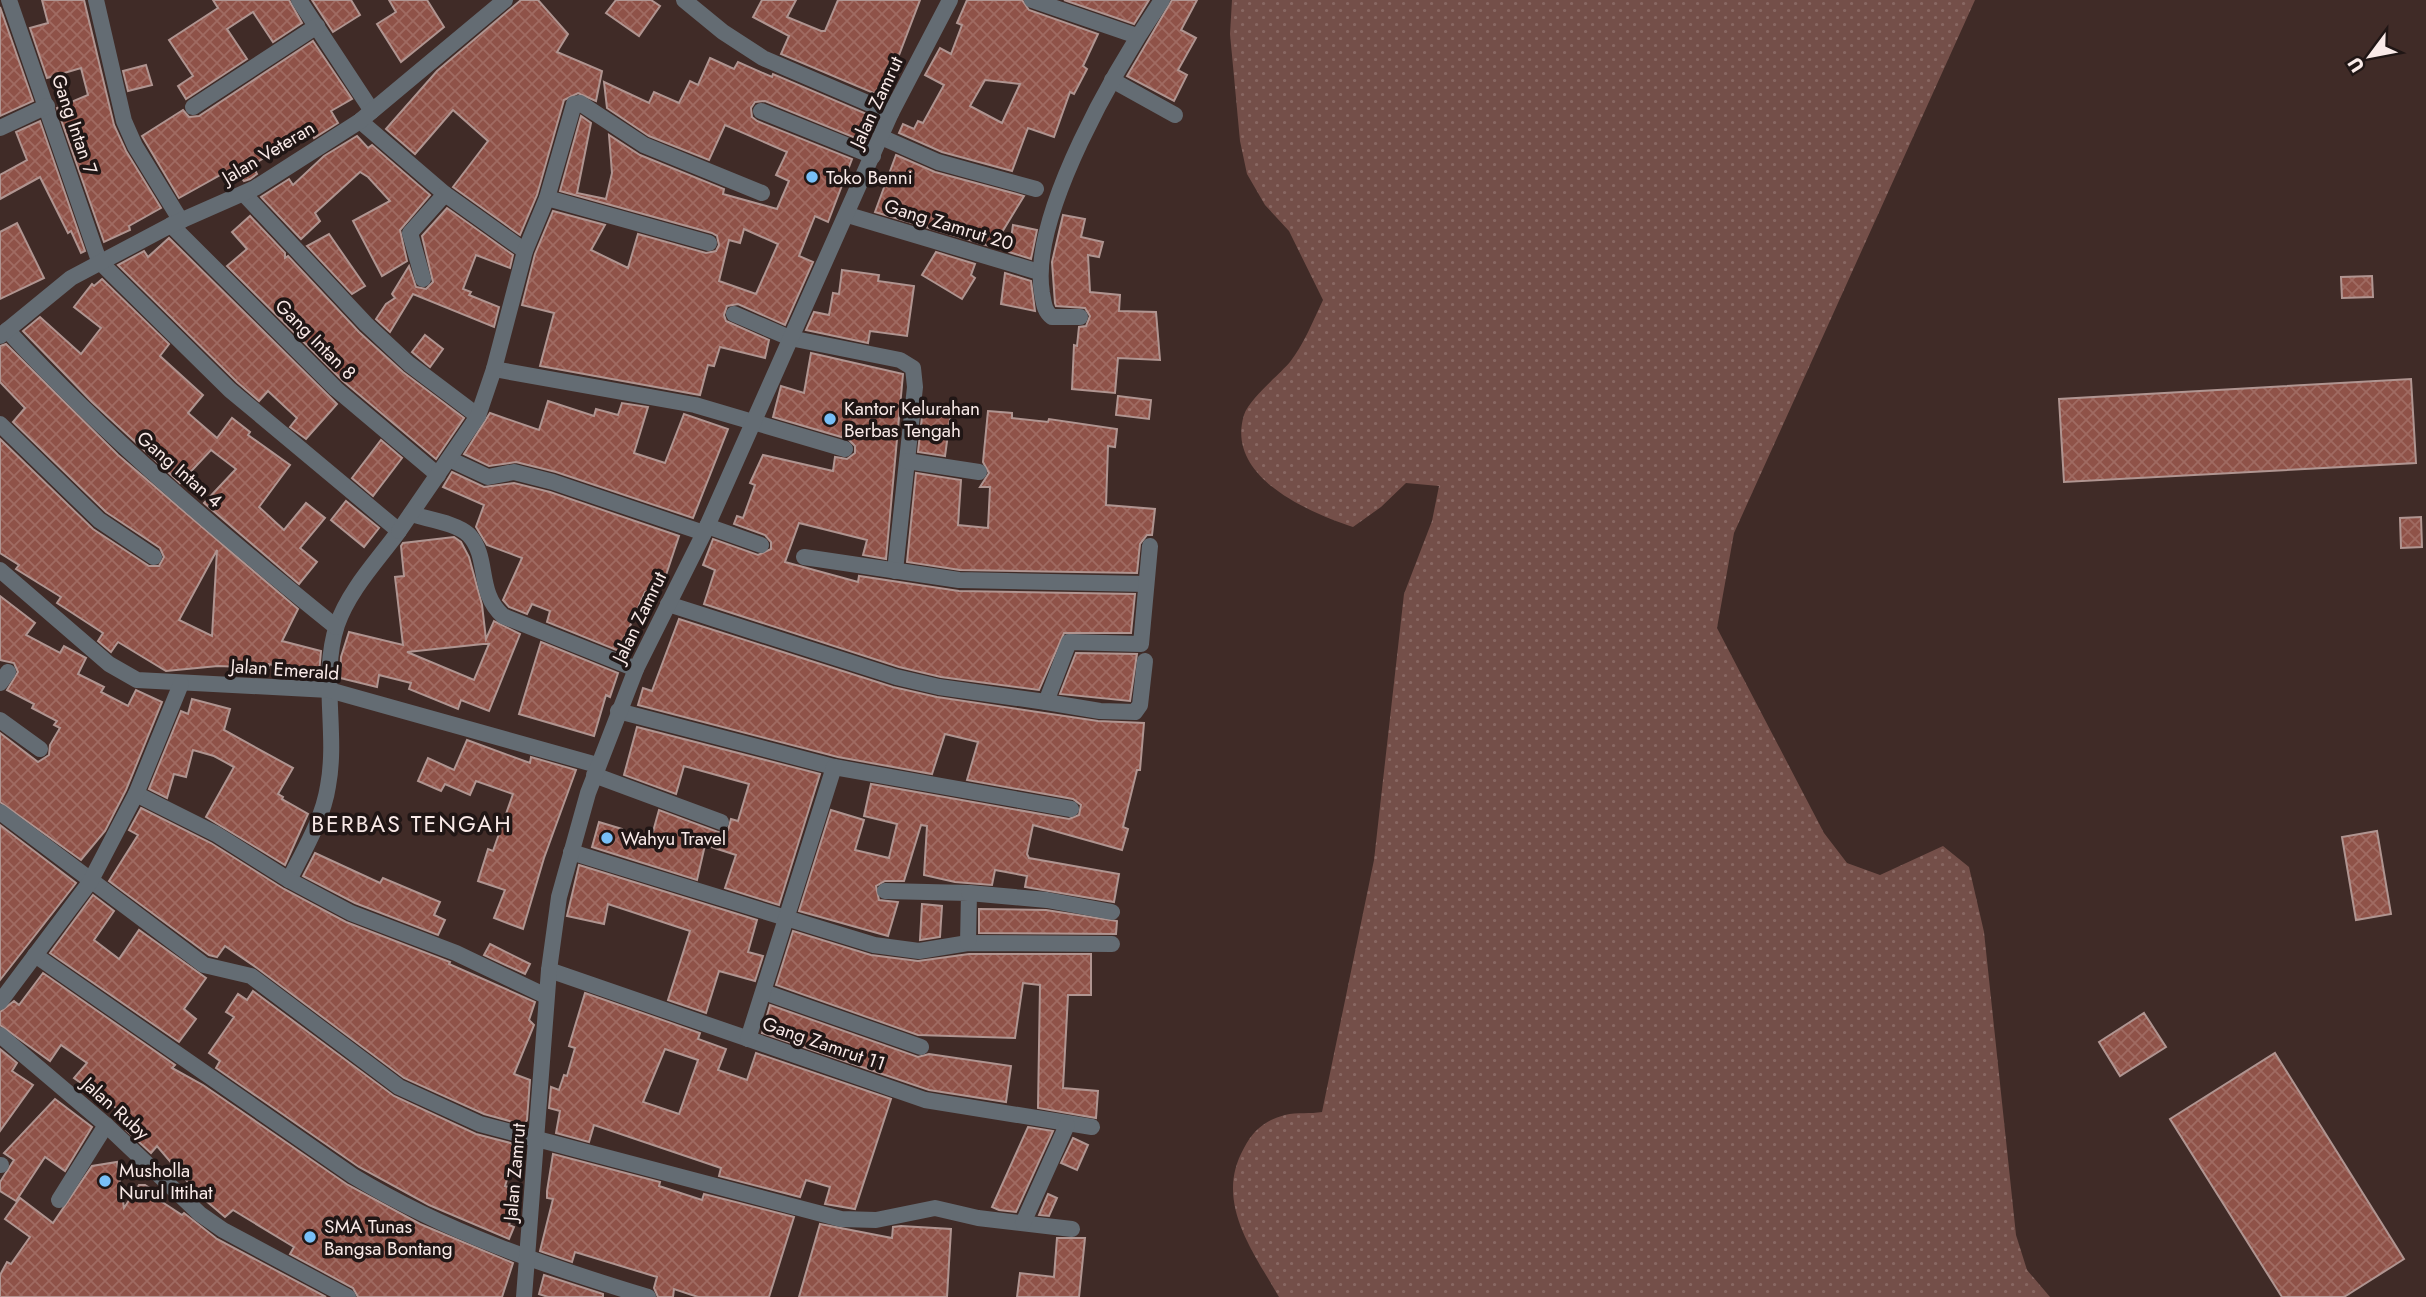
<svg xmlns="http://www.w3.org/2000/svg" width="2426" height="1297" font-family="Jost,sans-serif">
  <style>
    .grass { fill: url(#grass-dots) }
    .building { fill: url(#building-cross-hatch); stroke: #b09591; stroke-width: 2; fill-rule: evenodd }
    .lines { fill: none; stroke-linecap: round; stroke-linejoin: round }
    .minor { stroke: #646c73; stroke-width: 16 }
    .poi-dot { fill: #78bff7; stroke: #201615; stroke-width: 2.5 }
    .labels { text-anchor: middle; stroke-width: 7; stroke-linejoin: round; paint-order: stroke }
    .street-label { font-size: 19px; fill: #f9eae8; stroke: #201615 }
    .poi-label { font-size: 19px; fill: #f9eae8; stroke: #201615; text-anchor: start }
    .quarter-label { font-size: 23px; letter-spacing: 2px; fill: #f9eae8; stroke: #201615 }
  </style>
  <defs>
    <pattern id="grass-dots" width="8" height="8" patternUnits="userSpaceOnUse" patternTransform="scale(1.75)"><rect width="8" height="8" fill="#744f49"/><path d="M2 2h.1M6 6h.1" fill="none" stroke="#896863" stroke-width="1.8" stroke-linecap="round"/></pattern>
    <pattern id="building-cross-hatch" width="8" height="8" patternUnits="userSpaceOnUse" patternTransform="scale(1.75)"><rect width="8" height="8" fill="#8f5248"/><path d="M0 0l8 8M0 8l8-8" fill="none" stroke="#a06b62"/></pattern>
  </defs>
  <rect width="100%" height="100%" fill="#402b27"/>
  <path class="grass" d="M1232,0H1975L1734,533L1717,628L1824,833L1847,863L1880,875L1943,846L1969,867L1984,932L2016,1235L2027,1270L2050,1297H1279C1252,1250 1214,1201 1244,1148C1253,1131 1265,1120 1285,1115C1297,1112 1311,1114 1322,1112L1374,860L1404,594L1432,521L1439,486L1406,483L1381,507L1353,527C1308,512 1225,477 1244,415C1249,399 1278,376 1290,362C1304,344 1313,321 1323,300L1289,231L1265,205L1247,174L1240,141L1230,34Z"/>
  <g class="building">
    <polygon points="42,0 84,0 114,125 126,151 161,208 129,226 130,230 104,242 57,108 88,95 81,68 47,78 30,28 48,23"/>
    <polygon points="213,0 289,0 302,23 273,42 253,12 227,29 247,59 186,99 178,86 193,76 169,40 218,8"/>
    <polygon points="312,0 351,0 360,15 333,32"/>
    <polygon points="389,0 427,0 444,27 401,62 377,24 396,12"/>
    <polygon points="521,0 538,0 568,34 557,52 602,71 596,101 578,93 564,100 537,195 520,235 453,187 488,141 453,110 415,154 386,129 437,71"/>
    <polygon points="616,0 651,0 660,6 639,36 606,13"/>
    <polygon points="762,0 796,0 787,17 821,31 825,31 838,0 920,0 883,97 781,54 789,36 753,17"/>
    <path d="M967,0H1022L1029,10L1098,34L1083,66L1087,69L1074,94L1070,92L1054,137L1028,128L1012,171L942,152L899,133L903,124L914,129L918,121L923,123L944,85L925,75L940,48L951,54L962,25L957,23ZM985,80L1020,84L1002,123L970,106Z"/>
    <polygon points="1064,0 1149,0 1134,24"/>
    <polygon points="1172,0 1197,0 1181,30 1196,38 1178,70 1187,75 1174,101 1127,76"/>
    <polygon points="0,7 33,101 0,116"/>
    <polygon points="313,41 352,99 331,111 338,123 314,138 310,131 252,165 257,174 250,179 244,181 237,172 244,165 242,163 179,198 142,136 183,110 189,117 199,116"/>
    <path d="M710,58L734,69L738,62L772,77L773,74L869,115L858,139L765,101L755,102L751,108L752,117L757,121L852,159L828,222L815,216L799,256L813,262L785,325L738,304L727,306L724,315L726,321L769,340L765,358L720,347L714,366L708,365L700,395L540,366L554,313L522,305L535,254L553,211L605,225L591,250L628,268L638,234L706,253L716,251L719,245L717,236L712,233L560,191L581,116L591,123L577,193L606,199L612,173L609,135L640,155L724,189L723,194L777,209L789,181L776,175L787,152L725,125L709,160L649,136L607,108L604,82L649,103L654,92L679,103L690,81L698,85ZM744,229L778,244L756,294L719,281L729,240L740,243Z"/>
    <polygon points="146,65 152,85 128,91 123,71"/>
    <polygon points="40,121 85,251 81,253 71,231 68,233 40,177 0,199 0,175 27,160 16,132"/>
    <polygon points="357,136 368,148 372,145 430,195 400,230 407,261 382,276 353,221 390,201 368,177 360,172 315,213 320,221 301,239 261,197 289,179 293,185 324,156"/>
    <polygon points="896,155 935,172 1024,196 993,247 875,212"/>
    <polygon points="447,208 513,255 510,268 476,255 463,289 471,292 469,295 499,307 494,327 413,294 390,332 376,319 386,304 395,298 392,294 409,266 416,287 426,289 433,282 422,236"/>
    <polygon points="1063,215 1085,219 1081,237 1103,242 1099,257 1088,255 1090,292 1120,295 1119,311 1156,312 1160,360 1118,358 1115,393 1072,389 1074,345 1077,346 1079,327 1086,326 1090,316 1085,308 1056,306 1055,303 1052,262"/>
    <polygon points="250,216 285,253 285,258 288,256 359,332 403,372 464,418 436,459 343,381 227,266 247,249 232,232"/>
    <polygon points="17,223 44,278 0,299 0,232"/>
    <polygon points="1013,225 1037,230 1031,259 1009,252"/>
    <polygon points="329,234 365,286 352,294 307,246"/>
    <polygon points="169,238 337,404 306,439 290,427 297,418 268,391 259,401 237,382 118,265 144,251 148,257"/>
    <polygon points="936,252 975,264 971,275 975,278 962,299 922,275"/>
    <polygon points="842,270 879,275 878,281 914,286 907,336 870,331 868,343 806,330 814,312 829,315 833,293 839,294"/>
    <polygon points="1005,273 1031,281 1035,311 1001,304"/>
    <polygon points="2372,276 2373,297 2342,298 2341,277"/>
    <polygon points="102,279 169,344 160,356 203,395 188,413 217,438 232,418 250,432 248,435 290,465 259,507 284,530 306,503 325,518 300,548 317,562 299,584 204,503 236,469 211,450 180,483 92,402 23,331 40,317 81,354 101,328 74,307 92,284 94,286"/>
    <polygon points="425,335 443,349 430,367 412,352"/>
    <path d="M6,344L118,455L298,609L282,641L321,651L319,673L315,672L314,676L269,664V668L218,666L166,671L118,642L111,652L98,641L103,633L57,603L61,597L16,569L19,565L0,553V439L93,529L149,566H159L164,557L160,548L106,512L13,422L25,408L0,382V346ZM217,550L212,636L179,620Z"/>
    <polygon points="811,353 903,374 886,559 863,555 867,540 799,523 785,562 858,582 859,576 959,591 1135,594 1131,633 1064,633 1039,690 941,677 899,667 704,604 715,570 703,565 713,539 758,555 771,549 771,542 765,535 734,524 737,516 743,518 755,485 750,483 763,455 833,471 835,457 847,459 855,453 855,446 848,439 773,417 781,386 804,393"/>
    <polygon points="2411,379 2416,463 2064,482 2059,399"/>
    <polygon points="1118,396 1151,400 1149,419 1116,415"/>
    <polygon points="548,401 594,416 596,409 618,415 622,403 648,407 634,453 665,463 684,414 728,429 693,518 556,472 516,462 489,466 464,454 490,413 539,430"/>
    <polygon points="923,408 951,412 945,456 918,452"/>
    <polygon points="988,411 1012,413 1012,418 1048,422 1049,419 1117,429 1115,447 1108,446 1106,505 1155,509 1152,535 1147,535 1140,544 1137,573 960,570 907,562 916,473 961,480 958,525 988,528 990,487 980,487 989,473 983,462"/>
    <polygon points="381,440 402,458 373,496 352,478"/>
    <polygon points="452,472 484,487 514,483 550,492 679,536 659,596 645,592 619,651 547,622 550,611 532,604 527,614 509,607 503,600 522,558 487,545 476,527 484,505 443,487"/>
    <polygon points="346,501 379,528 364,547 331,520"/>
    <polygon points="2421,517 2422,547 2401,548 2400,518"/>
    <path d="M454,537L461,542L469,557L482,605L486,639L494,621L520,634L489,711L461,700L458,709L409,689L411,683L379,675L377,687L340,678L341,657L349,632L403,645L395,577L404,576L401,546L403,543ZM483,644H489L474,680L407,652Z"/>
    <polygon points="0,596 35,623 26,635 60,653 64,646 86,658 78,674 104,687 101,692 128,706 136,690 162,702 126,790 105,831 81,860 0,802 0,733 38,762 49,755 50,745 60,728 54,725 57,721 32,708 34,704 7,690 18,672 14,663 0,660"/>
    <polygon points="679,619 893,687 937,697 1098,721 1144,723 1140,770 1137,770 1123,827 1128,829 1122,850 1033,825 1027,854 1029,858 1119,874 1114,902 1025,887 1027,876 995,870 992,885 955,882 924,875 927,826 921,825 904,881 885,881 876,886 879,900 898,902 888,936 799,911 831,810 864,820 855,850 889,858 897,824 864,816 871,784 1069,819 1079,815 1081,805 1073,799 967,780 978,742 945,734 932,774 838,757 638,705 643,688 652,691"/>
    <polygon points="541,642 618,673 610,697 606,695 594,736 519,714"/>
    <polygon points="1076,653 1137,654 1130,701 1060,694"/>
    <polygon points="192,699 230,709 224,730 293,768 278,794 283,797 282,799 308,814 285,865 206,817 234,767 214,756 193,750 186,777 174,774 167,798 149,789 181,711 188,714"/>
    <polygon points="637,727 820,774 779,905 725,888 736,855 705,845 697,880 592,847 599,822 622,829 621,832 651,839 659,810 718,832 728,830 731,819 738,821 749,784 684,766 676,794 624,775"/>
    <polygon points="467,740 530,763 531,757 576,770 544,858 523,929 494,918 505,890 478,881 488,849 493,851 513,794 476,781 470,795 445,784 441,791 418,781 428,758 454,770"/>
    <polygon points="141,808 211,843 284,889 346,922 450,962 449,964 535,1002 529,1020 534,1025 514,1074 530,1080 527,1120 524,1125 484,1114 404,1078 257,968 225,946 217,957 209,955 109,881 138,835 129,830"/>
    <polygon points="0,825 76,883 0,980"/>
    <polygon points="2377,831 2391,914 2356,920 2342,837"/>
    <polygon points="315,853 380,883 383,878 440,902 434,915 445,920 438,935 355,903 303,876"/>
    <polygon points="579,865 757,920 748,952 763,956 755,981 719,971 706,1013 668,1000 690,931 608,904 604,924 567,916"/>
    <polygon points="93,895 114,911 94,940 119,959 139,930 206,978 184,1009 196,1019 179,1042 50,953"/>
    <polygon points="922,904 942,906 940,937 920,940"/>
    <polygon points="979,909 1046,910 1117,921 1116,934 979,933"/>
    <polygon points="793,931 871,955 918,961 969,954 1091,954 1091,995 1068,995 1063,1088 1098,1091 1096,1118 1038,1108 1040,985 1023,983 1015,1038 918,1035 776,985"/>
    <polygon points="490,944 530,964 525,974 484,955"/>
    <polygon points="43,973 175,1065 172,1068 203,1085 348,1185 420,1224 513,1263 502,1297 358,1297 353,1288 290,1254 294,1247 233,1210 225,1217 198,1194 157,1146 151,1153 126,1130 133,1120 74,1078 87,1063 61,1045 50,1061 0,1025 0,1012 14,1001 19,1005"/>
    <polygon points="253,991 394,1096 476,1134 518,1145 505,1186 520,1191 509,1225 514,1227 509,1239 429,1205 359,1167 216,1068 220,1061 209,1053 234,1017 226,1012 238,994 247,1000"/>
    <path d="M585,993L700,1033L698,1039L726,1049L718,1070L747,1080L756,1053L891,1099L855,1209L825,1204L830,1187L806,1180L800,1197L719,1176L721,1168L594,1125L589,1142L556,1133L560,1111L549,1108L551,1087L559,1090L564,1075L567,1076L575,1048L569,1046ZM665,1049L698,1060L679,1114L643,1102Z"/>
    <polygon points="770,1005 918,1057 929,1054 1011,1066 1006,1102 929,1090 762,1033"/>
    <polygon points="2144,1013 2166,1047 2120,1076 2099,1042"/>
    <polygon points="0,1049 17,1063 12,1071 33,1085 0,1131"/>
    <polygon points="2275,1053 2404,1259 2344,1297 2282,1297 2170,1119"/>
    <polygon points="55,1099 92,1127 65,1171 45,1157 16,1201 0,1191 0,1182 14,1160 4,1153"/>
    <polygon points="1028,1127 1053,1131 1016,1212 999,1210 992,1207"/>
    <polygon points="1073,1138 1088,1145 1077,1170 1061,1163"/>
    <polygon points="553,1154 660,1182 659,1186 702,1200 704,1194 794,1217 769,1297 698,1297 674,1289 673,1297 658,1297 654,1288 657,1277 575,1252 572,1262 540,1251 553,1199 547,1198 547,1191"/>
    <polygon points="117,1162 124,1208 139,1185 145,1185 156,1192 153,1196 182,1215 184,1213 217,1239 326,1297 0,1297 0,1275 7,1262 11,1264 30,1237 5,1219 20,1198 53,1223 92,1166"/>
    <polygon points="1048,1194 1057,1198 1049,1216 1039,1215"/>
    <polygon points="820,1224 892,1238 893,1227 901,1226 951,1229 947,1297 799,1297"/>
    <polygon points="1057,1238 1085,1238 1079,1297 1017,1297 1020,1273 1054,1277"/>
    <polygon points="544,1275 603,1294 603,1297 548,1297 539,1294"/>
  </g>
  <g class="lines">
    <g class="minor">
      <path d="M9,0L99,261L230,390L399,531C378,560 349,590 337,625C320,677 338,733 328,786C323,819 304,850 289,880"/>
      <polyline points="96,0 124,121 135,146 181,221"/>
      <polyline points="299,0 372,111"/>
      <polyline points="684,0 723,32 763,58 891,113"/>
      <polyline points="1032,0 1137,36"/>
      <polyline points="1112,80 1175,115"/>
      <polyline points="193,107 317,26"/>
      <polyline points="761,111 873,156"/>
      <polyline points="360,121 445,194 525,251"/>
      <polyline points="0,128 47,106"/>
      <polyline points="881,137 938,162 1036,189"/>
      <polyline points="244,194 366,324 409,364 478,416"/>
      <polyline points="547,198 709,243"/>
      <polyline points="848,215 1039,272"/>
      <polyline points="171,225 336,389 438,475"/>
      <polyline points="423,279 410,233 445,194"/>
      <polyline points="734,314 790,338 900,360 913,368 915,387 895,571"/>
      <path d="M1080,317H1052C1044,311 1044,303 1042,293C1029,215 1118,65 1162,0"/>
      <path d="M7,330C108,439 221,534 336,627"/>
      <polyline points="0,336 71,278 171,225 255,188 360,121 505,0"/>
      <polyline points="494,369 695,405 845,449"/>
      <polyline points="0,424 99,520 154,557"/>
      <polyline points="449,459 488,477 514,472 553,482 704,533"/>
      <polyline points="907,461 979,472"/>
      <path d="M411,514C426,519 457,523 469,535C490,558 476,592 503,616L636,669"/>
      <polyline points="707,526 761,545"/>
      <polyline points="399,531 478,416 494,369 525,251 547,198 574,104 580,103 644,145 762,193"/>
      <polyline points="804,557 959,580 1146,584"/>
      <polyline points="0,570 109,664 137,680 329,690 597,765"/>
      <polyline points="668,604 896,677 939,687 1046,702 1069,642 1141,644 1150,546"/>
      <polyline points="0,683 8,672"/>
      <polyline points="1046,702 1100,711 1135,712 1140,705 1145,661"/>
      <polyline points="618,711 834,767 1071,809"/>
      <polyline points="0,720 40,749"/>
      <polyline points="594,775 721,822"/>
      <polyline points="136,794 216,834 289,880 351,913 456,953 546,996"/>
      <polyline points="0,812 204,965 251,976 399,1087 480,1124 841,1219 876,1220 935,1208 978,1218 1072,1229"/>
      <polyline points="571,852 874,945 919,951 968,943 1112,944"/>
      <polyline points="885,891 969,893 968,943"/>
      <polyline points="969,893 1047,900 1112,912"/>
      <path d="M35,955L353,1176C447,1233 543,1265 648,1297"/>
      <polyline points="549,970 925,1100 1092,1127"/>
      <polyline points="764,992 921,1047"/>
      <polyline points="0,1002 90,882 136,794 181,684"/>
      <polyline points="0,1035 106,1125 200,1214 223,1230 348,1297"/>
      <polyline points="748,1039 834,767"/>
      <polyline points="0,1165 1,1165"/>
      <polyline points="59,1200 106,1125"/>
      <polyline points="1023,1223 1067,1125"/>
      <polyline points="524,1297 549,970 559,897 588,793 636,669 704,533 891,113 950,0"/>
    </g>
  </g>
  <g class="poi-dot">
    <circle cx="812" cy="177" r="7"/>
    <circle cx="830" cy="419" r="7"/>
    <circle cx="607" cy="838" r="7"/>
    <circle cx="105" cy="1181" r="7"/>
    <circle cx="310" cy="1237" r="7"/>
  </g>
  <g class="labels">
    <g class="street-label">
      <text transform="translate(876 102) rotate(-65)" y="7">Jalan Zamrut</text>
      <text transform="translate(75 124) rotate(71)" y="7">Gang Intan 7</text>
      <text transform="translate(268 152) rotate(-31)" y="7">Jalan Veteran</text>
      <text transform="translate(949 224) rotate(17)" y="7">Gang Zamrut 20</text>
      <text transform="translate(316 339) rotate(45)" y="7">Gang Intan 8</text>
      <text transform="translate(180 469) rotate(41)" y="7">Gang Intan 4</text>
      <text transform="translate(639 617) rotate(-64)" y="7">Jalan Zamrut</text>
      <text transform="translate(285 669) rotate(4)" y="7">Jalan Emerald</text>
      <text transform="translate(824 1043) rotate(19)" y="7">Gang Zamrut 11</text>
      <text transform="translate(116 1108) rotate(42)" y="7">Jalan Ruby</text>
      <text transform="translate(514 1172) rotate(-85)" y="7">Jalan Zamrut</text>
    </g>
    <g class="poi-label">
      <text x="826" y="184">Toko Benni</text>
      <text x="844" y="415">Kantor Kelurahan<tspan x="844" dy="22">Berbas Tengah</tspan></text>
      <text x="621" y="845">Wahyu Travel</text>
      <text x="119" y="1177">Musholla<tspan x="119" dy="22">Nurul Ittihat</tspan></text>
      <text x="324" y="1233">SMA Tunas<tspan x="324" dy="22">Bangsa Bontang</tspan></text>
    </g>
    <g class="quarter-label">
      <text x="412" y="832">BERBAS TENGAH</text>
    </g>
  </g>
  <g transform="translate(2370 56) rotate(238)" stroke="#201615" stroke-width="5" paint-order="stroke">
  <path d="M0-5L12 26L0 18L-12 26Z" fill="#f9eae8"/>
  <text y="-10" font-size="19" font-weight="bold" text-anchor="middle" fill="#f9eae8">U</text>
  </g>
</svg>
